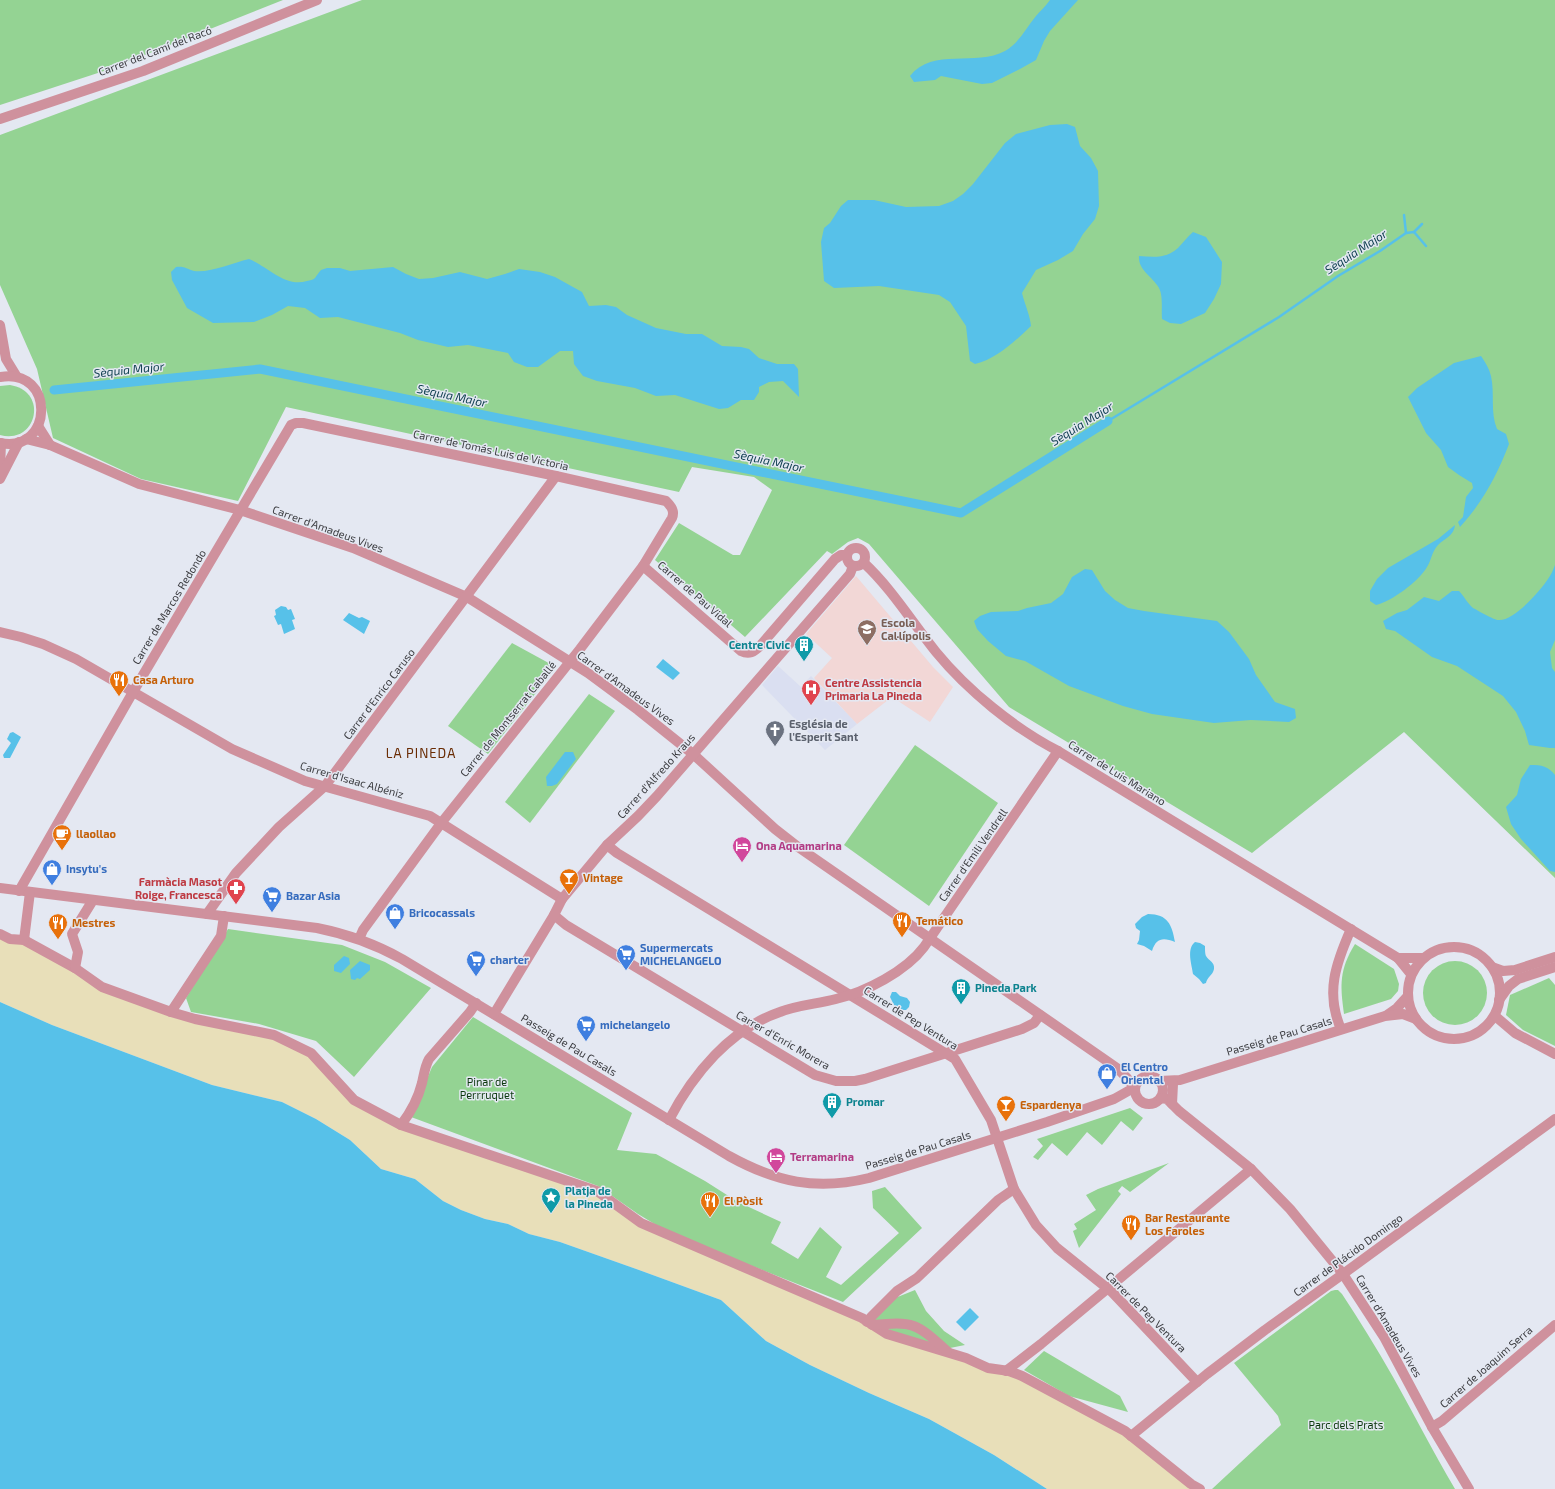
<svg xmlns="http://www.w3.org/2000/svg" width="1555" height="1489" font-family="'Exo 2',sans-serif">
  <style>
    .built { fill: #dadff1 }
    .education { fill: #f2d7d6 }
    .green { fill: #94d393 }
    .sand { fill: #e8dfb9 }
    .water { fill: #57c1e9 }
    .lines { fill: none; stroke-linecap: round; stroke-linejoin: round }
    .stream { stroke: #57c1e9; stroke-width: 2.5 }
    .canal { stroke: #57c1e9; stroke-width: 9 }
    .minor { stroke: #cf919d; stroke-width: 10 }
    .labels { text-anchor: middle; stroke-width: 3; stroke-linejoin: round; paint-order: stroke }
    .street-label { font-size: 11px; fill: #3b3c40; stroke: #e4e8f2 }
    .education-label { font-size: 11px; font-weight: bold; fill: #785e54; stroke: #e4e8f2; text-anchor: start }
    .culture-label { font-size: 11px; font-weight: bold; fill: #0d838f; stroke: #e4e8f2; text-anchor: start }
    .food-label { font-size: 11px; font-weight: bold; fill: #c56008; stroke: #e4e8f2; text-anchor: start }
    .health-label { font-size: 11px; font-weight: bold; fill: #be3a42; stroke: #e4e8f2; text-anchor: start }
    .worship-label { font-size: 11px; font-weight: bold; fill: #5b616d; stroke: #e4e8f2; text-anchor: start }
    .hotel-label { font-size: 11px; font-weight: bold; fill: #b23c85; stroke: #e4e8f2; text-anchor: start }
    .shop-label { font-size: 11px; font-weight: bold; fill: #366cbe; stroke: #e4e8f2; text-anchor: start }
    .park-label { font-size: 11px; fill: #0c390e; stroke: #e4e8f2 }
    .water-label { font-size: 12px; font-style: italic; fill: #134252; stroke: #e4e8f2 }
    .quarter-label { font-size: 13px; letter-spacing: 1px; fill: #692b03; stroke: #e4e8f2 }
  </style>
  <rect width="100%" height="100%" fill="#e4e8f2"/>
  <polygon class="built" points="778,666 801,687 811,676 857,724 825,750 762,685"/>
  <polygon class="education" points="856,576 933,667 953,687 930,722 892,697 857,724 814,678 832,658 806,634"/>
  <g class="green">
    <polygon points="0,0 283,0 107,70 0,105"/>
    <polygon points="362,0 1555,0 1555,878 1404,732 1252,853 1009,707 869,544 858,538 848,542 832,554 827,551 745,637 655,560 679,523 733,555 740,555 772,490 754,477 692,467 679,492 286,407 238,501 141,479 53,438 37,369 0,285 0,135"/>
    <path d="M10,385C49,391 37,445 0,435V386Z"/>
    <polygon points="512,643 556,667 488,754 448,726"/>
    <polygon points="589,694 615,711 530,823 505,802"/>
    <polygon points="915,745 998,803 929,906 844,845"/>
    <polygon points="228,929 342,945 385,962 431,988 354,1077 316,1041 259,1024 191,1012 186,998"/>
    <path d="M1355,944L1394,969L1399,984L1398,991L1391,999L1344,1014C1340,985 1339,970 1355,944Z"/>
    <circle cx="1455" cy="993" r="32"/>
    <polygon points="1549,978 1555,985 1555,1046 1523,1030 1506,1015 1510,995"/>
    <polygon points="473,1017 632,1113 617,1150 656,1154 705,1181 738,1202 781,1222 771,1243 798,1259 820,1227 842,1247 826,1277 841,1285 899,1233 873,1208 872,1191 885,1187 922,1228 843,1302 671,1234 638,1214 598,1186 411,1117 432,1067"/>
    <polygon points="1130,1108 1143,1118 1133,1131 1121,1121 1102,1145 1087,1132 1067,1156 1052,1143 1038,1160 1033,1157 1043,1146 1037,1139"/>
    <polygon points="1169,1163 1130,1192 1122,1186 1118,1191 1121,1194 1079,1248 1073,1231 1077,1229 1074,1224 1096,1210 1086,1195 1098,1189"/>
    <polygon points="915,1290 926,1311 944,1331 965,1345 945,1349 897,1335 873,1319 895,1298"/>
    <path d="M1335,1290H1338L1342,1294C1360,1321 1377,1349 1393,1377C1414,1414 1433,1452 1455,1489H1212L1281,1425L1278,1416L1234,1363L1331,1291Z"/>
    <polygon points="1044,1351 1120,1396 1128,1412 1069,1396 1024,1370"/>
  </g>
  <polygon class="sand" points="0,934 24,940 102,987 171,1012 254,1030 311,1053 354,1100 401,1125 597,1191 641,1223 887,1334 1009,1371 1125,1431 1200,1489 1047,1489 994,1455 929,1419 869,1393 810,1365 766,1341 721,1300 639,1270 560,1242 529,1234 508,1224 485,1219 461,1210 443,1201 415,1179 381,1169 350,1140 316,1119 282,1102 212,1085 52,1025 0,1002"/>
  <g class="water">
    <path d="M1050,0H1078L1050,31L1044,41L1036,60L1020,69L992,83L982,84L941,76L935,80L914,82L910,76C933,47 976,67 1005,51C1019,43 1026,28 1036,16C1040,11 1046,6 1050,0Z"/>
    <path d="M1067,124L1075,127L1080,146L1091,158L1098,171L1099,206L1095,219L1083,234L1073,251L1058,260L1036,270L1022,293C1025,305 1030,315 1031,326C1015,341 997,359 975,364L970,361L966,326L950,302L939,295L879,286L834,288L824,281L821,242L824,228L830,223L841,206L848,200H874L906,207L939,206L953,201L963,194L973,184L1005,143L1016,134L1050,125Z"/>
    <path d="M1193,232L1206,237L1222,262L1221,284L1214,299L1205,313L1181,324L1170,323L1162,319C1161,308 1164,293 1157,285C1150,275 1138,269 1139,256C1153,257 1166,259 1178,248C1183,243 1187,237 1193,232Z"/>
    <path d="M249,259C267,266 285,288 307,281C310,280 313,280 315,278C317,275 319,272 321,270L327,268H340L350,271L393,267L406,274L419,279L433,278L460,272L487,279L505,274L519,269L540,272L555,277L582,292L589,306L606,305L616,307L627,315L656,328L686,334H702L722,346L741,347L749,349L759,358L777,364H794L798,369L799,397L783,381L769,382L759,387V392L754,400H741L728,408L719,409L675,395L656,396L635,388L597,381L583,376L574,364L573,351H560L538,367H527L514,362L508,353L468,345L448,347L418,340L400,333L338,317L320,318L305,308L288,306L272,315L254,322L213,323L187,308L172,280L171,272L176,267C185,266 186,269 194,271C211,273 232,263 249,259Z"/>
    <path d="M1481,356C1485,362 1489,368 1491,376C1495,394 1490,412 1497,429L1506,434L1509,444C1497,475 1483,502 1460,527L1458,522L1463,517L1466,497L1473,488L1472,483L1459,475L1448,467L1441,450L1426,433L1408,397L1417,388L1454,363Z"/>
    <path d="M1455,525C1454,536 1445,538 1438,545C1432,551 1431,561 1427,567C1419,581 1391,602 1376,605L1370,601V591L1377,579L1388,568L1438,539Z"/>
    <path d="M1555,565V640L1550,652L1552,668L1555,672V748H1550L1529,745L1525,731L1516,712L1503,696L1457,666L1432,657L1395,631L1386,629L1383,621L1397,613L1407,610L1424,597L1439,601L1452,591H1459C1464,596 1468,604 1473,608C1477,610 1494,620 1498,620C1513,622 1540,591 1548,579C1551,575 1553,570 1555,565Z"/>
    <polygon points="1085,569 1092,570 1105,591 1115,600 1128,608 1144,611 1217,621 1229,632 1249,659 1256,675 1275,702 1295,709 1296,718 1289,722 1251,720 1214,723 1152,714 1123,706 1069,686 1025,661 1006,656 988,641 977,629 974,621 980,616 991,612 1018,611 1027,608 1051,603 1063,594 1072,577"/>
    <polygon points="281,606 286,607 288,610 291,609 295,619 292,620 295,629 284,634 281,624 278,625 274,616 276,615 275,610"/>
    <polygon points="349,613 359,618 362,617 370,621 364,634 343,620"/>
    <polygon points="663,659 680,673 673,680 656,667"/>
    <polygon points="13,732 21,737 20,739 10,758 4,758 3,755 11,743 7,739 10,733"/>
    <polygon points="565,752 573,752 576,759 557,784 552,786 547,786 546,777"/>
    <path d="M1530,765C1542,765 1548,766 1555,775V872L1550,871L1521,839L1511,824L1506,807L1517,795L1521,779Z"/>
    <path d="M1148,914C1168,914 1172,925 1175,942C1163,937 1156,938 1152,951L1144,946L1137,944L1139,940L1140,931L1136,928L1135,924L1142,917Z"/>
    <path d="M1195,942L1200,943L1205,946C1205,949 1205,954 1206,956C1209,961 1215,962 1214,969C1213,975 1207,977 1206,983L1203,984L1199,979L1193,974C1192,965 1186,949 1195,942Z"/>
    <polygon points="344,956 349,958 350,964 341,973 334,971 334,965"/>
    <polygon points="360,961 370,965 370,970 360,979 357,978 355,980 351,979 350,970"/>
    <polygon points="892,992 896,992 900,996 907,998 910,1002 909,1007 906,1010 900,1010 894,1005 890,997"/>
    <polygon points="0,1002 52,1025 212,1085 282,1102 316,1119 350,1140 381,1169 415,1179 443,1201 461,1210 485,1219 508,1224 529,1234 560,1242 639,1270 721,1300 766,1341 810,1365 869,1393 929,1419 994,1455 1047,1489 0,1489"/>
    <polygon points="970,1308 979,1317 965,1331 956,1322"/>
  </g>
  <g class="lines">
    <g class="stream">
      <polyline points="1404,215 1406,233"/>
      <polyline points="1414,232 1422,224"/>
      <polyline points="1108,421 1279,317 1338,276 1380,251 1406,233 1414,232 1426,246"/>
    </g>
    <polyline class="canal" points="54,390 260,369 961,513 1108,421"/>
    <g class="minor">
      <polyline points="0,119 143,71 317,0"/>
      <polyline points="0,325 6,359 17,377"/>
      <path d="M0,377C56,367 54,454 0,443"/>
      <polyline points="38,426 50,445"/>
      <polyline points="26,439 50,445 139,484 240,510 353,548 467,597 588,673 638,710 693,754 775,829 798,847 1117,1068 1126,1077 1135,1088"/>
      <polyline points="0,470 1,443"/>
      <polyline points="0,479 19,442"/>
      <circle cx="856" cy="557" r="9"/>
      <path d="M864,563C891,588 912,622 936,652C968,691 1014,728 1058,751L1398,958"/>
      <path d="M643,566L741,651C749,655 754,652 760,646L835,559L841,555H847"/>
      <polyline points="0,632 21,637 43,644 76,659 232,749 305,781 430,816 562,899"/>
      <polyline points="607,845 617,853 955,1059 991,1120 1014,1189 1036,1225 1057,1248 1112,1292 1197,1382"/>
      <path d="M0,888L317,928C347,934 375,944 402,959L729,1156C776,1182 816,1191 869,1178L1047,1122L1114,1099L1130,1090L1134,1089"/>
      <path d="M19,891L133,692L291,425L296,423H303L556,476L666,501C671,506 675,511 672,518L643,566L580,649L442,822L363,930L359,939"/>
      <polyline points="207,914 236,873 279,827 325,786 556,476"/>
      <polyline points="554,915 566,925 815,1075 836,1081 855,1081 865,1079 1022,1029 1034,1023 1040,1015"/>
      <polyline points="0,934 10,939 24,940 75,968 102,987 171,1012 195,1019 274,1035 311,1053 354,1100 401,1125 597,1191 641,1223 862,1318 887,1334 966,1358 988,1368 1009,1371 1022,1376 1125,1431 1191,1484 1200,1489"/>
      <polyline points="24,940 30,892"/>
      <circle cx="1454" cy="993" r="46"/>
      <polyline points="1492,967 1503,971 1515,970 1555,957"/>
      <polyline points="75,968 78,952 72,934 93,900"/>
      <polyline points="1411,974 1398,958 1422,958"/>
      <polyline points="1499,1000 1509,986 1518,979 1555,967"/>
      <polyline points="171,1012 221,936 224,916"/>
      <polyline points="494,1014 554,915 562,899 607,845 638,816 657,796 850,574 853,566"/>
      <polyline points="1387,1015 1397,1008 1408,996"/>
      <polyline points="1495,1016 1515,1033 1555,1054"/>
      <path d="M1341,1029C1325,993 1336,963 1351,929"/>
      <circle cx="1149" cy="1090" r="14"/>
      <polyline points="1159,1081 1180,1080 1385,1016 1403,1014 1416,1019"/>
      <polyline points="1161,1098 1167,1099 1179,1111 1251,1169 1290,1209 1343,1274 1384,1337 1432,1427 1469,1489"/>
      <polyline points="1172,1104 1173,1084"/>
      <path d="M669,1120C693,1074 730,1029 780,1012C798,1005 817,1004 836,999C866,992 906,971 924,947L1058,751"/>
      <path d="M401,1125C411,1112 418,1099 422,1083C424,1074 425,1066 429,1059L470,1012L476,1003"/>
      <polyline points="867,1322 872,1316 897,1291 917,1278 998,1200 1014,1189"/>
      <path d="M872,1325C914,1321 916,1323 947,1351"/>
      <polyline points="1006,1371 1041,1344 1251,1169"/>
      <polyline points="1432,1427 1442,1421 1555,1325"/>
      <polyline points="1131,1436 1207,1374 1265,1330 1343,1274 1555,1119"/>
    </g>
  </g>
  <defs>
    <symbol id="school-pin" viewBox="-11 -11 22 30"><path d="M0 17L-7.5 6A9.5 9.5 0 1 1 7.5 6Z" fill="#8d6e63" stroke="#e4e8f2"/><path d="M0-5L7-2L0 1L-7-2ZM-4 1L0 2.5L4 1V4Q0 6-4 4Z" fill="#fff"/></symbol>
    <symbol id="building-pin" viewBox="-11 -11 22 30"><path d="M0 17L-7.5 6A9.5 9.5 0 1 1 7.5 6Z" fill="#0f9aa8" stroke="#e4e8f2"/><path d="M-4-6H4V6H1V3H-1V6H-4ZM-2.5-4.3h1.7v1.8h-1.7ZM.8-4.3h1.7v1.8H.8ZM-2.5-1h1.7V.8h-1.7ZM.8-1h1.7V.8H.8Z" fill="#fff"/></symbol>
    <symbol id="restaurant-pin" viewBox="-11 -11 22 30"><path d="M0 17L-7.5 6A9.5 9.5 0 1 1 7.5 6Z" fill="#e8710a" stroke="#e4e8f2"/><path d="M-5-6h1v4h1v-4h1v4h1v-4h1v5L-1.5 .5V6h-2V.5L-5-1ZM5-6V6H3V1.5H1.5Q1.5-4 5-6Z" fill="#fff"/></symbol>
    <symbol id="hospital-pin" viewBox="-11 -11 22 30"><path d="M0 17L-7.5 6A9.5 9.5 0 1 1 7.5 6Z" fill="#e0444e" stroke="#e4e8f2"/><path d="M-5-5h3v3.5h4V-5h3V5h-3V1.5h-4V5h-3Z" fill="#fff"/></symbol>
    <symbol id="church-pin" viewBox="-11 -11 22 30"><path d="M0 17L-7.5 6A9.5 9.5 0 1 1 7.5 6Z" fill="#6b7280" stroke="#e4e8f2"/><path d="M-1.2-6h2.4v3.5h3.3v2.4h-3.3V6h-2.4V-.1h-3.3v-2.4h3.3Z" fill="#fff"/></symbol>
    <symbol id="cafe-pin" viewBox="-11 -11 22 30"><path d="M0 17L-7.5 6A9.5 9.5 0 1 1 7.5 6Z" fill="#e8710a" stroke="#e4e8f2"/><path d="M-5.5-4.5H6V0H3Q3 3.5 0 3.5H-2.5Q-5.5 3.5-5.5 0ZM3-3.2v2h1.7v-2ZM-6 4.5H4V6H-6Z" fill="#fff"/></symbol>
    <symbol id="hotel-pin" viewBox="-11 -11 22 30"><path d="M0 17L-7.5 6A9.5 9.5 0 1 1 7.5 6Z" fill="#d1479c" stroke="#e4e8f2"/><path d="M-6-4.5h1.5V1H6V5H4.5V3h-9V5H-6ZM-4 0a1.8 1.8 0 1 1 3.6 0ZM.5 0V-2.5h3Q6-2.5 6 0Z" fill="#fff"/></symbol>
    <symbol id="shop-pin" viewBox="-11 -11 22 30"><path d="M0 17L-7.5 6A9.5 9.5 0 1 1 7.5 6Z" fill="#3f7fe0" stroke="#e4e8f2"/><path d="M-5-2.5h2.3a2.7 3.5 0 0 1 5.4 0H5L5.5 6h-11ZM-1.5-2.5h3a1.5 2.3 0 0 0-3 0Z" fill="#fff"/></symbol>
    <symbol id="bar-pin" viewBox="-11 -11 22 30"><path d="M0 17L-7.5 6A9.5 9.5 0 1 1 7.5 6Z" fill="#e8710a" stroke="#e4e8f2"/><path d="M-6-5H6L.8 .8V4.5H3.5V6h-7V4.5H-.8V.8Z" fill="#fff"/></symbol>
    <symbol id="pharmacy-pin" viewBox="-11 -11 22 30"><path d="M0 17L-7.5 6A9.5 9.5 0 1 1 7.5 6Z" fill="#e0444e" stroke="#e4e8f2"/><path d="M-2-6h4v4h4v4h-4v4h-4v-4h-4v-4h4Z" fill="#fff"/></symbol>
    <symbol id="supermarket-pin" viewBox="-11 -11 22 30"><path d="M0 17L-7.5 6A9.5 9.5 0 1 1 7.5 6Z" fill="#3f7fe0" stroke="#e4e8f2"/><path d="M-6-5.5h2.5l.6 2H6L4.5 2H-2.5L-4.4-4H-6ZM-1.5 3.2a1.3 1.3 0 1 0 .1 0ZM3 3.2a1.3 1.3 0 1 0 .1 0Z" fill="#fff"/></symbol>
    <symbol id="sight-pin" viewBox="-11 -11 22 30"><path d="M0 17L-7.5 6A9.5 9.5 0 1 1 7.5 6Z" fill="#0f9aa8" stroke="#e4e8f2"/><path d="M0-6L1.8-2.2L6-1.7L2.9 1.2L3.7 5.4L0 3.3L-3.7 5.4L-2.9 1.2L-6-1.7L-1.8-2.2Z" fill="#fff"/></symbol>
  </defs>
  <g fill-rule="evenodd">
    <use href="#school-pin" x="856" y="618" width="22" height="30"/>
    <use href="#building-pin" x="793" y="634" width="22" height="30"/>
    <use href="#restaurant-pin" x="108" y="669" width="22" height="30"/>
    <use href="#hospital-pin" x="800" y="678" width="22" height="30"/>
    <use href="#church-pin" x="764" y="719" width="22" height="30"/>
    <use href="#cafe-pin" x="51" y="823" width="22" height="30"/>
    <use href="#hotel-pin" x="731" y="835" width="22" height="30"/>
    <use href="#shop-pin" x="41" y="858" width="22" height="30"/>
    <use href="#bar-pin" x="558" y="867" width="22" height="30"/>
    <use href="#pharmacy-pin" x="225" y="877" width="22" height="30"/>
    <use href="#supermarket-pin" x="261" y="885" width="22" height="30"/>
    <use href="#shop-pin" x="384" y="902" width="22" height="30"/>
    <use href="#restaurant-pin" x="891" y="910" width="22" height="30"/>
    <use href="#restaurant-pin" x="47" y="912" width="22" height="30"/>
    <use href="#supermarket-pin" x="615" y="943" width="22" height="30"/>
    <use href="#supermarket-pin" x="465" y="949" width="22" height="30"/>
    <use href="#building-pin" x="950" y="977" width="22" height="30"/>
    <use href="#supermarket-pin" x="575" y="1014" width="22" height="30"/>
    <use href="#shop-pin" x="1096" y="1062" width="22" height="30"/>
    <use href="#building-pin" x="821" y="1091" width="22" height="30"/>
    <use href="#bar-pin" x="995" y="1094" width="22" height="30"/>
    <use href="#hotel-pin" x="765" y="1146" width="22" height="30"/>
    <use href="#sight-pin" x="540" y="1186" width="22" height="30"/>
    <use href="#restaurant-pin" x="699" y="1190" width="22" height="30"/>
    <use href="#restaurant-pin" x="1120" y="1213" width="22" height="30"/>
  </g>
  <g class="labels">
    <g class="street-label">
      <text transform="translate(155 51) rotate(-21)" y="4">Carrer del Camí del Racó</text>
      <text transform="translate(491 450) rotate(12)" y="4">Carrer de Tomás Luis de Victoria</text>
      <text transform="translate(328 529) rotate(20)" y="4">Carrer d'Amadeus Vives</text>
      <text transform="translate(695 594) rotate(41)" y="4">Carrer de Pau Vidal</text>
      <text transform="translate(169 607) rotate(-59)" y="4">Carrer de Marcos Redondo</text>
      <text transform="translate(626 688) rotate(36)" y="4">Carrer d'Amadeus Vives</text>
      <text transform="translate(379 694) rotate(-53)" y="4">Carrer d'Enrico Caruso</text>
      <text transform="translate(508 719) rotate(-51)" y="4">Carrer de Montserrat Caballé</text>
      <text transform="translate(1117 773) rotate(32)" y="4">Carrer de Luis Mariano</text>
      <text transform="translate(656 776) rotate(-48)" y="4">Carrer d'Alfredo Kraus</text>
      <text transform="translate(352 780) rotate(16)" y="4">Carrer d'Isaac Albéniz</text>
      <text transform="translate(973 855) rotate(-55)" y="4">Carrer d'Emili Vendrell</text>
      <text transform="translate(911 1018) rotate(32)" y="4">Carrer de Pep Ventura</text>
      <text transform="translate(1279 1036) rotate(-17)" y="4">Passeig de Pau Casals</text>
      <text transform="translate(783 1040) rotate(30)" y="4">Carrer d'Enric Morera</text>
      <text transform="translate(569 1045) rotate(31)" y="4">Passeig de Pau Casals</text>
      <text transform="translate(918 1150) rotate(-17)" y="4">Passeig de Pau Casals</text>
      <text transform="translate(1348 1255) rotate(-36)" y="4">Carrer de Plácido Domingo</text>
      <text transform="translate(1146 1312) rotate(45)" y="4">Carrer de Pep Ventura</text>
      <text transform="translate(1389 1326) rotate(59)" y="4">Carrer d'Amadeus Vives</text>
      <text transform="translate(1486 1367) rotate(-41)" y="4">Carrer de Joaquim Serra</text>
    </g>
    <g class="education-label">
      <text x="881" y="627">Escola<tspan x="881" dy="13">Cal·lípolis</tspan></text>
    </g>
    <g class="culture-label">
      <text x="790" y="649" text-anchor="end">Centre Civic</text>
      <text x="975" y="992">Pineda Park</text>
      <text x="846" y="1106">Promar</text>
      <text x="565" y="1195">Platja de<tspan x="565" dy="13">la Pineda</tspan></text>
    </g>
    <g class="food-label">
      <text x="133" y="684">Casa Arturo</text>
      <text x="76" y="838">llaollao</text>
      <text x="583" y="882">Vintage</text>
      <text x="916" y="925">Temático</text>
      <text x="72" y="927">Mestres</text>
      <text x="1020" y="1109">Espardenya</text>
      <text x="724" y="1205">El Pòsit</text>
      <text x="1145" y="1222">Bar Restaurante<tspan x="1145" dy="13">Los Faroles</tspan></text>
    </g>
    <g class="health-label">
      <text x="825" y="687">Centre Assistencia<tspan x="825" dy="13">Primaria La Pineda</tspan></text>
      <text x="222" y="886" text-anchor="end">Farmàcia Masot<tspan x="222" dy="13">Roige, Francesca</tspan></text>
    </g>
    <g class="worship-label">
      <text x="789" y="728">Església de<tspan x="789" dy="13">l'Esperit Sant</tspan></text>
    </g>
    <g class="hotel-label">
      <text x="756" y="850">Ona Aquamarina</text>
      <text x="790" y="1161">Terramarina</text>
    </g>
    <g class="shop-label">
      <text x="66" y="873">Insytu's</text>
      <text x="286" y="900">Bazar Asia</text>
      <text x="409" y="917">Bricocassals</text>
      <text x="640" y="952">Supermercats<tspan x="640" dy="13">MICHELANGELO</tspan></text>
      <text x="490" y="964">charter</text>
      <text x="600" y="1029">michelangelo</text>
      <text x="1121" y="1071">El Centro<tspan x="1121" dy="13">Oriental</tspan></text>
    </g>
    <g class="park-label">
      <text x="487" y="1086">Pinar de<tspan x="487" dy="13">Perrruquet</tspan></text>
      <text x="1346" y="1429">Parc dels Prats</text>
    </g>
    <g class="water-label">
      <text transform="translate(1356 252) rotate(-33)" y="4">Sèquia Major</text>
      <text transform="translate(129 370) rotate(-6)" y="4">Sèquia Major</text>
      <text transform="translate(452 396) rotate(12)" y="4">Sèquia Major</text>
      <text transform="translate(1082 424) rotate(-32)" y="4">Sèquia Major</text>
      <text transform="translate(769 461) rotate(12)" y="4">Sèquia Major</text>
    </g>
    <g class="quarter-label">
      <text x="421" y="758">LA PINEDA</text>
    </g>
  </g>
</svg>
